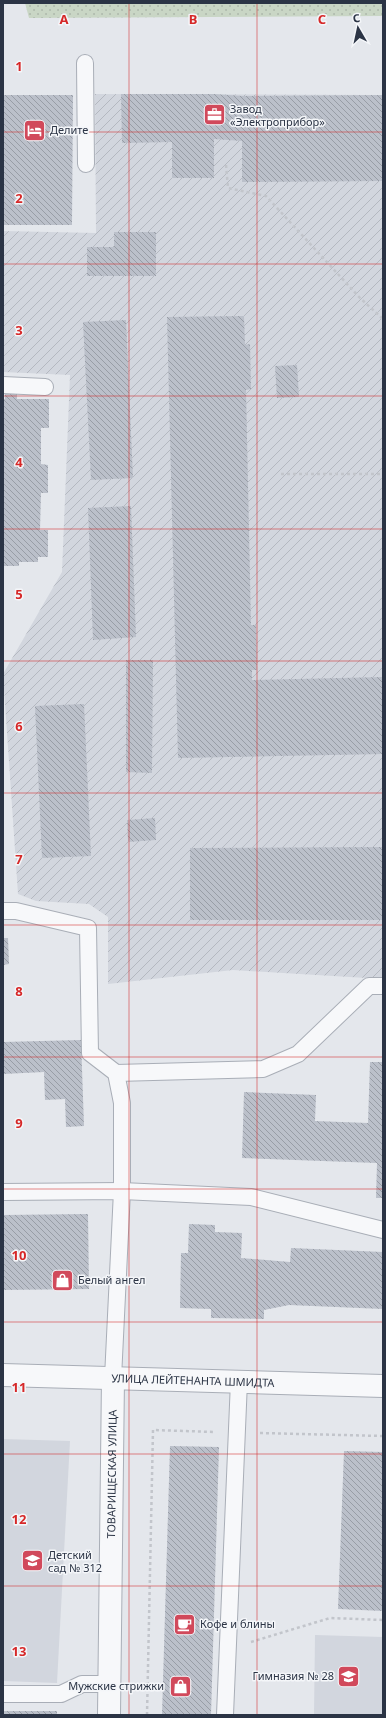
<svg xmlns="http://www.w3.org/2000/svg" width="386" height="1718" font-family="'Noto Sans',sans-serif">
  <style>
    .built { fill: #d2d6de }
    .industrial { fill: url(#industrial-furrows) }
    .park { fill: url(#park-dots) }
    .building { fill: url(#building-back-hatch) }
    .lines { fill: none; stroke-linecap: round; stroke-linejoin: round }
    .lane-casing { stroke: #a9aeb7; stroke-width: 18 }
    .street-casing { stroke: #a9aeb7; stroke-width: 24 }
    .path { stroke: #c2c5cb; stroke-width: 2.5; stroke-dasharray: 3 3; stroke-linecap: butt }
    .lane { stroke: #f7f8fa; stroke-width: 16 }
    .street { stroke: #f7f8fa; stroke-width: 22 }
    .grid { fill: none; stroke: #d62828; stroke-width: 1; stroke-opacity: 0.55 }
    .labels { text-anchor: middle; stroke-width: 3; stroke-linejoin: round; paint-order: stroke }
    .poi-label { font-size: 11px; fill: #2b3445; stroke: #f4f6f9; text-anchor: start }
    .street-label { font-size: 11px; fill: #2b3445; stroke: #f4f6f9 }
    .grid-label { font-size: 13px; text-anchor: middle; font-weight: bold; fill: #d62828; stroke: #f4f6f9; stroke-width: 3; stroke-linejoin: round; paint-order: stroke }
  </style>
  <defs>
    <pattern id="industrial-furrows" width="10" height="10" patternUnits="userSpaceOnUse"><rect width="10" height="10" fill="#d2d6de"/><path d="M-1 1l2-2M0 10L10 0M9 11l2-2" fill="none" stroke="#b4b8c0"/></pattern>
    <pattern id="park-dots" width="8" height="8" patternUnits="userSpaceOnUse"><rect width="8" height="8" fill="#c9d6c5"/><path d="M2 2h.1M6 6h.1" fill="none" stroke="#adb8ab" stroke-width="1.8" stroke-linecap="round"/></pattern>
    <pattern id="building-back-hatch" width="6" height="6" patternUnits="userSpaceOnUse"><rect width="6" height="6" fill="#bbc0ca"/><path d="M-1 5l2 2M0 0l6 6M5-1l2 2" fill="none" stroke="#989da6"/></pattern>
  </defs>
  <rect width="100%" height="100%" fill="#e4e7ec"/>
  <g class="built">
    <polygon points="3,1439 70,1441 57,1683 3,1681"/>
    <polygon points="315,1635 383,1637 383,1715 314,1715"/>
  </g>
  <polygon class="industrial" points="95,94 383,95 383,979 233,970 108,984 108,917 89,904 36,901 18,894 3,674 62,572 70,375 3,372 3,231 96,233"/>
  <polygon class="park" points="25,3 383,3 383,16 29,18"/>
  <g class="building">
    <polygon points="121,94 214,94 242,96 383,95 383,181 242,182 242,141 214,139 214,178 172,178 172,142 122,143"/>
    <polygon points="3,95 73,95 72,225 3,225"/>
    <polygon points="114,232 156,232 156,276 87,276 87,247 114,247"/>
    <polygon points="244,316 245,345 250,344 251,389 246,390 251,625 256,625 257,670 252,670 252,680 383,677 383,754 178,758 167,317"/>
    <polygon points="126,320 133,478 91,480 83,322"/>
    <polygon points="297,365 299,397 277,398 275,366"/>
    <polygon points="5,394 17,394 17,399 49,399 49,428 41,428 41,464 48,465 48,493 41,493 40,530 48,530 48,557 38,557 38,562 19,562 19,566 3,566 3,399 5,399"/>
    <polygon points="131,506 136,637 93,640 88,508"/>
    <polygon points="126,660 153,660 152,773 126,772"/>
    <polygon points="84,704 91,856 42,858 35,706"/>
    <polygon points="155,818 156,840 128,842 127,820"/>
    <polygon points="383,847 383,920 190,920 190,848"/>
    <polygon points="3,938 8,938 9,964 3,965"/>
    <polygon points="81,1040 84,1126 66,1127 65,1099 45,1100 44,1072 3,1074 3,1042"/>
    <polygon points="370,1062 383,1062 383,1198 376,1198 377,1163 242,1158 244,1092 316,1095 315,1121 368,1123"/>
    <polygon points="88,1214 89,1289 3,1290 3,1215"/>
    <polygon points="189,1224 215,1225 215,1232 242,1233 241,1258 290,1262 291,1248 383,1252 383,1309 289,1305 264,1310 264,1319 211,1318 211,1309 180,1308 181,1253 188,1253"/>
    <polygon points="170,1446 219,1447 211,1715 162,1715"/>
    <polygon points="344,1451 383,1452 383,1611 338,1609"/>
    <rect x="3" y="1711" width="54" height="4"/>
  </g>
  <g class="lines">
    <defs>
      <g id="lane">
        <polyline points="85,63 86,164"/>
        <polyline points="3,385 45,387"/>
        <polyline points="3,911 16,911 88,928 90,1053 116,1073 122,1103 122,1191 113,1378"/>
        <polyline points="116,1073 263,1069 298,1054 369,986 383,986"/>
        <polyline points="3,1192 122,1191 251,1197 383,1230"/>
        <polyline points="3,1694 61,1694 82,1684 109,1684"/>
        <polyline points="225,1715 239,1381"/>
      </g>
      <g id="street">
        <path id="s1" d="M3,1375L383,1386"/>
        <path id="s2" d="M109,1715L113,1378"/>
      </g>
    </defs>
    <use href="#lane" class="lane-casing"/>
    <use href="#street" class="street-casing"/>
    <g class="path">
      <polyline points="226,165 228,188 266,196 360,298 383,319"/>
      <polyline points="281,474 383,474"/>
      <polyline points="260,1433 383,1436"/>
      <polyline points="251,1642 330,1618 383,1620"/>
      <polyline points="147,1715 153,1430 215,1432"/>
    </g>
    <use href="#lane" class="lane"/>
    <use href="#street" class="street"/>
  </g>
  <path class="grid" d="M129,3V1715M257,3V1715M3,132H383M3,264H383M3,396H383M3,529H383M3,661H383M3,793H383M3,925H383M3,1057H383M3,1189H383M3,1322H383M3,1454H383M3,1586H383"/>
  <defs>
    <symbol id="office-square" viewBox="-11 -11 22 22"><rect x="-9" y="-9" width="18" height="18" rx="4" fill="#d1495b" stroke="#f4f6f9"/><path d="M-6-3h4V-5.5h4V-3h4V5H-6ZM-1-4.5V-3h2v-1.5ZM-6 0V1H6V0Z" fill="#fff"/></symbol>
    <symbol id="hotel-square" viewBox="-11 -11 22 22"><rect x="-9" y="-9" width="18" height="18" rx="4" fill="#d1495b" stroke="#f4f6f9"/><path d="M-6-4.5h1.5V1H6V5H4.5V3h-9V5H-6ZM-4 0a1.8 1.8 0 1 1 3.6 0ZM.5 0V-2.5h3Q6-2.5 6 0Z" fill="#fff"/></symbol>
    <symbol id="shop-square" viewBox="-11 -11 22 22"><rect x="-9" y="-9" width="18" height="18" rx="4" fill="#d1495b" stroke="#f4f6f9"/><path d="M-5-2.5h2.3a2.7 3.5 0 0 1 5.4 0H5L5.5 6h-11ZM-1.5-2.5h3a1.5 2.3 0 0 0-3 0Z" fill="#fff"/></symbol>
    <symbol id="school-square" viewBox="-11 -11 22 22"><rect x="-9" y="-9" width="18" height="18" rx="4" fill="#d1495b" stroke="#f4f6f9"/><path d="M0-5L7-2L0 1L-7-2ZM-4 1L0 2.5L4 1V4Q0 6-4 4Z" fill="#fff"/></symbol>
    <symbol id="cafe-square" viewBox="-11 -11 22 22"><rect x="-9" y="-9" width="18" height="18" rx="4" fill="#d1495b" stroke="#f4f6f9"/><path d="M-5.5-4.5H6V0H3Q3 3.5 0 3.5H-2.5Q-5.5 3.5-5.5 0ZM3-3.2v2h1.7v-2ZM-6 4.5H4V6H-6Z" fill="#fff"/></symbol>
  </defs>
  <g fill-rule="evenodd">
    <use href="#office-square" x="202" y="102" width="25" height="25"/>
    <use href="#hotel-square" x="22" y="118" width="25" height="25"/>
    <use href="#shop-square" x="50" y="1268" width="25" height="25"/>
    <use href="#school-square" x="20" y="1548" width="25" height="25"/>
    <use href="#cafe-square" x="172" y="1612" width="25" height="25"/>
    <use href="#school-square" x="336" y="1664" width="25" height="25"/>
    <use href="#shop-square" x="168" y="1674" width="25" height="25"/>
  </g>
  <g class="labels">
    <g class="poi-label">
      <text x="230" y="113">Завод<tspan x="230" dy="13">«Электроприбор»</tspan></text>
      <text x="50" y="134">Делите</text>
      <text x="78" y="1284">Белый ангел</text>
      <text x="48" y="1559">Детский<tspan x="48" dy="13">сад № 312</tspan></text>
      <text x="200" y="1628">Кофе и блины</text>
      <text x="334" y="1680" text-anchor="end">Гимназия № 28</text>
      <text x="164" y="1690" text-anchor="end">Мужские стрижки</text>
    </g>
    <g class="street-label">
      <text dy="4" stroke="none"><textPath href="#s1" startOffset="190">УЛИЦА ЛЕЙТЕНАНТА ШМИДТА</textPath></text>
      <text dy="4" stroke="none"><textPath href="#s2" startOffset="241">ТОВАРИЩЕСКАЯ УЛИЦА</textPath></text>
    </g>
  </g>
  <g class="grid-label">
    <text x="64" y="24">A</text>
    <text x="193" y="24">B</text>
    <text x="322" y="24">C</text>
    <text x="19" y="71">1</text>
    <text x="19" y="203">2</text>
    <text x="19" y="335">3</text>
    <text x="19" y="467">4</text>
    <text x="19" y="599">5</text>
    <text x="19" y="731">6</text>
    <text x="19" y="864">7</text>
    <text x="19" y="996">8</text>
    <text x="19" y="1128">9</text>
    <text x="19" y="1260">10</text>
    <text x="19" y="1392">11</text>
    <text x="19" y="1524">12</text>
    <text x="19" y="1656">13</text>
  </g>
  <rect width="386" height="1718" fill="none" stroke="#2b3445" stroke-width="8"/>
  <g transform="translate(358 28) rotate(351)" stroke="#f4f6f9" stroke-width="3" paint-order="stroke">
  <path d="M0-3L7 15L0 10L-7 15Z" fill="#2b3445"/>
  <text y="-6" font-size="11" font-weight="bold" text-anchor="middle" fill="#2b3445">С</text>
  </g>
</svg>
